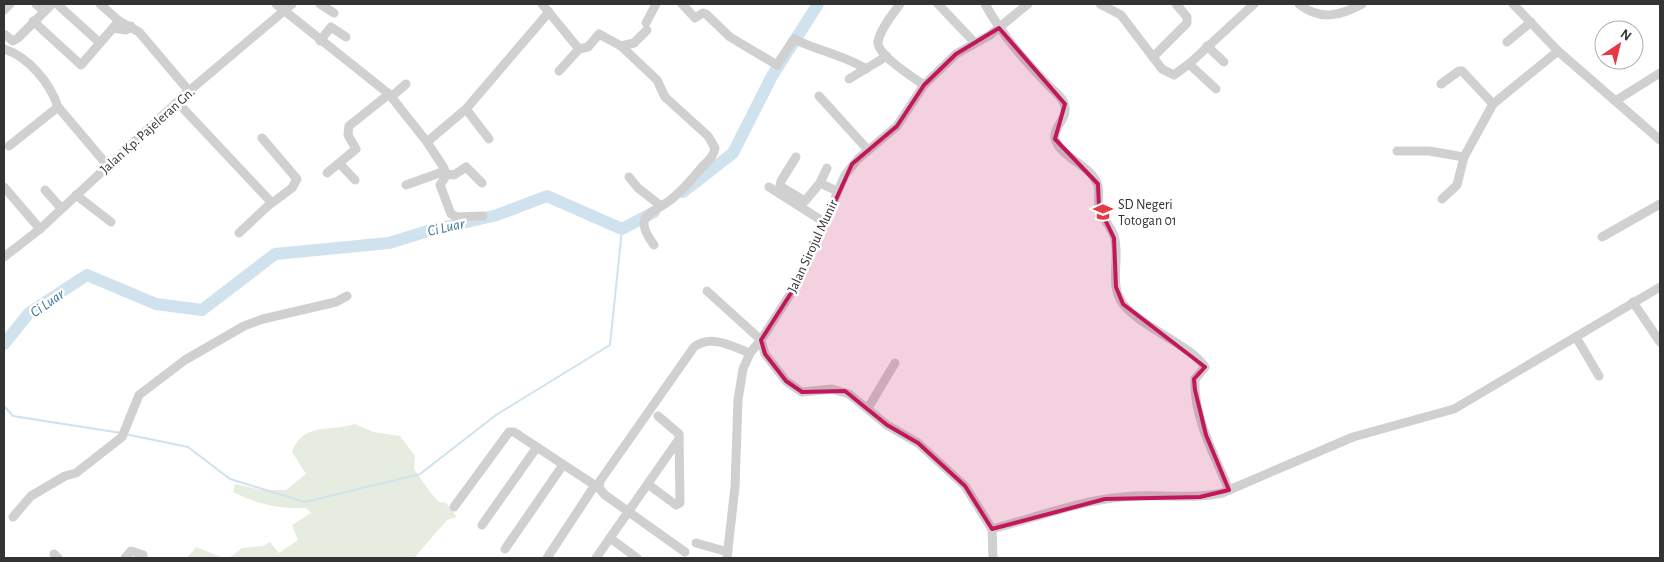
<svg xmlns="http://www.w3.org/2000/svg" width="1664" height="562" font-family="'Alegreya Sans',sans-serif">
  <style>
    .green { fill: #e6ecdf }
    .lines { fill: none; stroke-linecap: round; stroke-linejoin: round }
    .stream { stroke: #cfe2ee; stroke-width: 2 }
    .river { stroke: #cfe2ee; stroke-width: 12 }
    .minor { stroke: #d0d0d0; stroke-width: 9 }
    .marked { fill: #c2185b; fill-opacity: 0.2; stroke: #c2185b; stroke-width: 4; stroke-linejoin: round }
    .labels { text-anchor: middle; stroke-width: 5; stroke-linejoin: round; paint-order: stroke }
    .street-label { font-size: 14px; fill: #333; stroke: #fff }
    .poi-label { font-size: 14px; fill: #333; stroke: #fff; text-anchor: start }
    .water-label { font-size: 15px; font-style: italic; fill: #3f7597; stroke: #fff }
  </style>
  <rect width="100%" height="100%" fill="#fff"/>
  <g class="green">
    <path d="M355,424L373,432L400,436L415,456L414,469L430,492L439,502L446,503L457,517L447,520L414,558H229L242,548L263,546L270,542L279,553L298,540L292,525L311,513L306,508C280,509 256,504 233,492L235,484L261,490H286L306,474L292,452C303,422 329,432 355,424Z"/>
    <polygon points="196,547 224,558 187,558"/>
  </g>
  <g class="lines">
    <g class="stream">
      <polyline points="4,406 13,416 121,433"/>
      <polyline points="125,434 188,447 230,479 305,502 420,474 496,415 610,345 622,229"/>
    </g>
    <g class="river">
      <polyline points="683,192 733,153 772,76 818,4"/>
      <polyline points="4,344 29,313 87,275 156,304 202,310 275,254 389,243 428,231 497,215 547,196 622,229 654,212"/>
    </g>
    <g class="minor">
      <polyline points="36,4 44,11"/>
      <polyline points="57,4 100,43 119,21"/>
      <polyline points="100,4 119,21 139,32 189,91"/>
      <polyline points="276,4 389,94 427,142 444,168 446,176 440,185 451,214 457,217 483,216"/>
      <polyline points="320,4 334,13"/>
      <polyline points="542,4 579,49 588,47 599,34 621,46 634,43 647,30"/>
      <path d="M682,4L695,18L703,13L706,14L730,37L777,65L794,39C818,51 844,55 866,69"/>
      <path d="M900,4C893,14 880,29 878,42C877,55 914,78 924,85"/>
      <polyline points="938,4 975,43"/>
      <path d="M985,4C1002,35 1024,60 1049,86C1055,92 1064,98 1065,107C1067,119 1053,127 1055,139C1061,158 1089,164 1097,183C1101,191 1097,201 1099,209C1103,219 1111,227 1114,236C1121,258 1108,284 1123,304C1141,327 1192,346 1205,367L1195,379C1193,417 1215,456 1229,490"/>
      <polyline points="1100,4 1121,15 1162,69 1174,75 1189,64 1254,4"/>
      <path d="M1299,4C1320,21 1340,16 1362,4"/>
      <polyline points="1513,4 1558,51 1660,140"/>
      <polyline points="4,10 10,4"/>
      <polyline points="33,21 81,65 100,43"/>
      <polyline points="646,23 656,4"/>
      <polyline points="113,28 126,30 131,26"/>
      <polyline points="4,34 13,41 18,38 52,4"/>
      <polyline points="320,41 331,27 346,37"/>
      <polyline points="1507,42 1531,22"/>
      <path d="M621,46L657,80L665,97L708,136L715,148C714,156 708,161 702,167C693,178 685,188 673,198C652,215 631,214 654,245"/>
      <polyline points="1207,46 1224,62"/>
      <path d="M4,49C29,57 50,83 58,107"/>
      <polyline points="1153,57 1187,23 1187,17 1176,4"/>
      <polyline points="1189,64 1216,89"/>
      <polyline points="559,71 579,49"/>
      <polyline points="849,79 887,56"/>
      <polyline points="1441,84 1459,71 1462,71 1493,104"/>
      <polyline points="819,96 868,150"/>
      <polyline points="391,97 406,84"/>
      <polyline points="1615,101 1660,73"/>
      <polyline points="178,103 272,203 292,188 297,179 262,138"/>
      <polyline points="466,109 489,139"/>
      <polyline points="427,142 466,109 549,12"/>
      <polyline points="9,146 58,107 108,166"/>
      <polyline points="1397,151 1429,151 1464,157"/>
      <polyline points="796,157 781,181 780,186 805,201 820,183 837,191"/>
      <polyline points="340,164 355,180"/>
      <polyline points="327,173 356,149 348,135 349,126 389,94"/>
      <polyline points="446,174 454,175 466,167 482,183"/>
      <polyline points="629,177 638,188 661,206"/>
      <polyline points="820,183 827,168"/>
      <polyline points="406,185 445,171"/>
      <polyline points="4,187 40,229"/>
      <polyline points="769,187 824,222"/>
      <polyline points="45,190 61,208"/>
      <polyline points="76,195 111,222"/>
      <polyline points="1442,199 1457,185 1464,157 1493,104 1558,51"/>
      <polyline points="239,233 271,203"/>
      <polyline points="1602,237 1660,204"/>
      <polyline points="4,257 40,229 189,91 292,4"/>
      <polyline points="707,291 761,340 765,354 786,381 793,386 802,392 832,389 849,394 887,425 918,443 965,486 992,529 993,558"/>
      <polyline points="1633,302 1660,342"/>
      <polyline points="1576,337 1599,376"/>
      <polyline points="868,408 895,363"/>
      <polyline points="649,485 676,505 680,503 679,434 658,416"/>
      <polyline points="454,507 509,432 514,432 599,488"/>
      <polyline points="13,517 31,496 65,476 76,473 122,437 139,395 185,360 244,326 263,319 336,302 347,296"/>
      <polyline points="482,525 537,447"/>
      <path d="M992,529C1034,518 1078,501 1122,497C1156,493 1188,500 1222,493L1353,437L1454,409L1660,287"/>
      <polyline points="610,538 637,558"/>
      <polyline points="696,543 728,552"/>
      <polyline points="505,549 563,465"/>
      <path d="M685,552L605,495L599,488L600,481L694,347C711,334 731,346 750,353"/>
      <polyline points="54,554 58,558"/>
      <polyline points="125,558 131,551 143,555"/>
      <polyline points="547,558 595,485"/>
      <polyline points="596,558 679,439"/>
      <polyline points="727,558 735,487 738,400 743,369 750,353 761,340 800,279 845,175 858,159 897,126 924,85 956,54 990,35 1028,4"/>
    </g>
  </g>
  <path class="marked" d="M999,28L1065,104L1055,139L1098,184L1099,207L1114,238L1116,287L1123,304L1205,367L1194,379L1195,390L1206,435L1229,490L1200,497L1105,499L992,529L965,486L918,443L887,425L845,391L802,392L786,381L765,354L761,340L800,279L852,164L897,126L924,85L956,54Z"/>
  <defs>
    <symbol id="school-bare" viewBox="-9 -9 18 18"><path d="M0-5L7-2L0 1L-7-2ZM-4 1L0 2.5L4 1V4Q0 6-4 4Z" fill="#e63946" stroke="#fff" stroke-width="2.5" paint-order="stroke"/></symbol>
  </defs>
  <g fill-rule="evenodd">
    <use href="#school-bare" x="1089" y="198" width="28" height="28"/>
  </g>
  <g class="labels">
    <g class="street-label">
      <text transform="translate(147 130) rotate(-42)" y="5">Jalan Kp. Pajeleran Gn.</text>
      <text transform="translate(812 246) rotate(-65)" y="5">Jalan Sirojul Munir</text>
    </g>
    <g class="poi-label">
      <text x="1118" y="209">SD Negeri<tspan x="1118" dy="16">Totogan 01</tspan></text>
    </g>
    <g class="water-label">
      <text transform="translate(446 227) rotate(-13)" y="5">Ci Luar</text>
      <text transform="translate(47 303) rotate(-35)" y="5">Ci Luar</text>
    </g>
  </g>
  <rect width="1664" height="562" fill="none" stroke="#333333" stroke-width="10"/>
  <g transform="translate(1619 45) rotate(35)"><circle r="24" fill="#ffffff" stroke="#adadad"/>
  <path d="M0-4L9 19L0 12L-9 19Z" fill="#e63946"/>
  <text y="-8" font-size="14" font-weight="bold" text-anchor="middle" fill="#333333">N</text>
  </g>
</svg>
